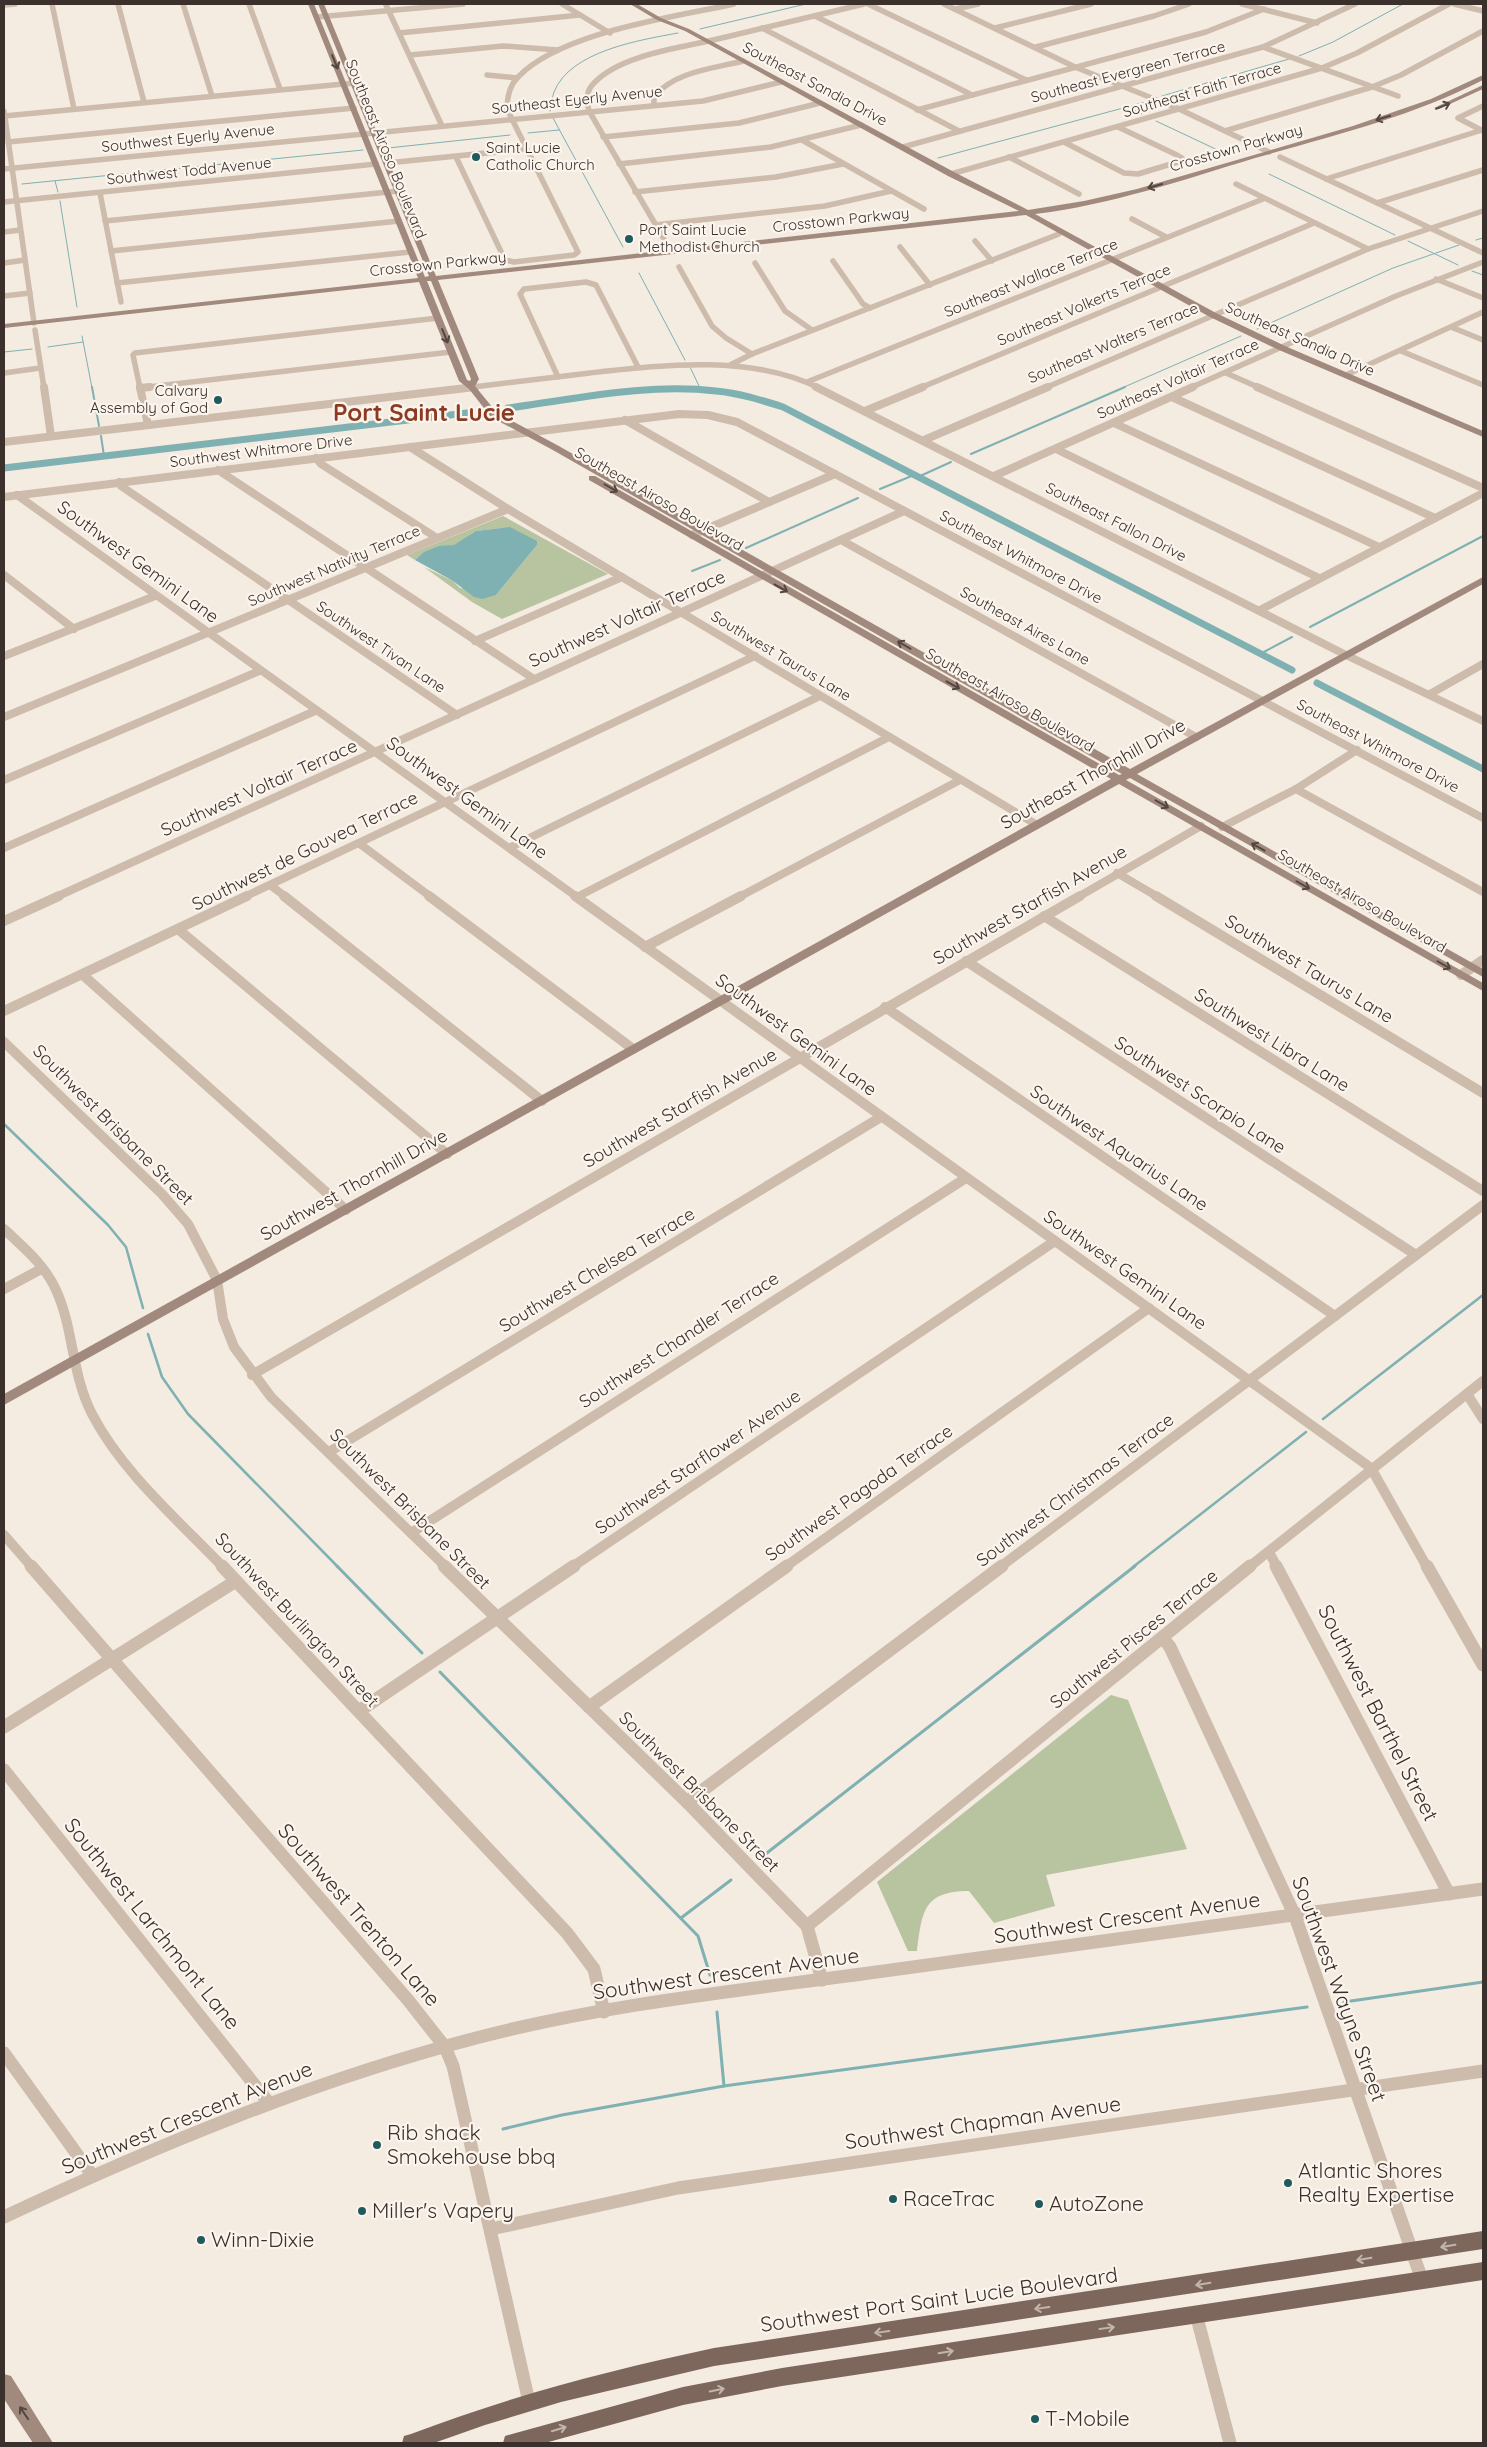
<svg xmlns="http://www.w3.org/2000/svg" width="1487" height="2447" font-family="Quicksand,sans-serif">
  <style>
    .green { fill: #b8c4a0 }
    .water { fill: #7fb0b2 }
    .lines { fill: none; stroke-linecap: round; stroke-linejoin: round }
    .stream-far3 { stroke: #7fb0b2; stroke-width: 1 }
    .stream-far2 { stroke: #7fb0b2; stroke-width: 2 }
    .stream-far1 { stroke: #7fb0b2; stroke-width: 2.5 }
    .stream { stroke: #7fb0b2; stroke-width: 3 }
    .canal { stroke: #7fb0b2; stroke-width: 7 }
    .street-far3 { stroke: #cdbbac; stroke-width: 5.5 }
    .street-far2 { stroke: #cdbbac; stroke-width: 8 }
    .street-far1 { stroke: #cdbbac; stroke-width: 10 }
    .street { stroke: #cdbbac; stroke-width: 13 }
    .secondary { fill: #a18a7d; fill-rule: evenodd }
    .primary { fill: #7d675c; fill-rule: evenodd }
    .oneway { stroke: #544640 }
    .oneway2 { stroke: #c2b5ac }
    .poi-dot { fill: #1f5a5e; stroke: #fbf5ee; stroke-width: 2 }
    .labels { text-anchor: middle; stroke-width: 4.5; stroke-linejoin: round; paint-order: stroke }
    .far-street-label { font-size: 15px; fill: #3b302b; stroke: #fbf5ee }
    .far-poi-label { font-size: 15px; fill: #3b302b; stroke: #fbf5ee; text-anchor: start }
    .street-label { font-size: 18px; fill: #3b302b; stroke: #fbf5ee }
    .near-street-label { font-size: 21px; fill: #3b302b; stroke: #fbf5ee }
    .near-poi-label { font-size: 21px; fill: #3b302b; stroke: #fbf5ee; text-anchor: start }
    .far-town-label { font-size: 24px; font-weight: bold; fill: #8c3b22; stroke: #fbf5ee }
  </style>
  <rect width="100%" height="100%" fill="#f4ebe1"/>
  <g class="green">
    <path d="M503,516L608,574L502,619L472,602L424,567L453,581L460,588L496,595L537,545C519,531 516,526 492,529C488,530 481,530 477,531C468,534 463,543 454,545C438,549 428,548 415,560L407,555Z"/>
    <path d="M1111,1695L1128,1700L1187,1849L1046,1875L1055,1906L994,1923L969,1891C923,1891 922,1912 917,1951H908L877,1882Z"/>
  </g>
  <polygon class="water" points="510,527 537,541 537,545 496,595 482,599 474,597 453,581 415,560 424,552 439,546 454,545 476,531"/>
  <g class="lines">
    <g class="stream-far3">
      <polyline points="700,29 806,4"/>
      <polyline points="1299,56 1333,42 1403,4"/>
      <polyline points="1162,96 1289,59"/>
      <polyline points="1128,107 1142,114"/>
      <path d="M550,111C551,105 552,98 554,92C570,51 640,40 678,33"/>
      <polyline points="553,118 623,247"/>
      <polyline points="1156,121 1224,153"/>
      <polyline points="528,133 559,130"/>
      <polyline points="388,148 510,135"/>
      <polyline points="938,158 1149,101"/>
      <polyline points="1269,174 1395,235"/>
      <polyline points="55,181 58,192"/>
      <polyline points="22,184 363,150"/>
      <polyline points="60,201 77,307"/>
      <polyline points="1476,240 1483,238"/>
      <polyline points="1408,241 1458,265"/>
      <polyline points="1472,271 1483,275"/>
      <polyline points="639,273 685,360"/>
      <polyline points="1257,329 1393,268 1459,245"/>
      <polyline points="82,336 92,388"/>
      <polyline points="48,347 83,342"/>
      <polyline points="4,352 32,349"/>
      <polyline points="690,367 700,388"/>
      <polyline points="1122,388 1241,336"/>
    </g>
    <g class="stream-far2">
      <polyline points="92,387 99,426"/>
      <polyline points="101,436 104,456"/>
      <polyline points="971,454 1125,387"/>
      <polyline points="918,477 951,462"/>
      <polyline points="880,489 914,475"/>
      <polyline points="746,548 858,498"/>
      <polyline points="692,571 720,560"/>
      <polyline points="1310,627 1483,536"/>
      <polyline points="1262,653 1292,637"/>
    </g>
    <g class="stream-far1">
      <polyline points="4,1124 108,1225 126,1247 143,1308"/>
      <polyline points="148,1334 162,1377 188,1414 338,1567"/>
      <polyline points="1323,1419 1483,1295"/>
      <polyline points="1133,1567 1306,1432"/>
    </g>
    <g class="stream">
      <polyline points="337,1566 422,1653"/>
      <polyline points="440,1672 698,1936 710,1975"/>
      <polyline points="763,1856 1135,1566"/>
      <polyline points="681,1918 731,1880"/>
      <polyline points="1344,2002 1483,1982"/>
      <polyline points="717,2012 724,2086"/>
      <polyline points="503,2129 562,2115 724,2086 1307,2007"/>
    </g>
    <g class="canal">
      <path d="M508,408C576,399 647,383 716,391C739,393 761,400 783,407L1292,670"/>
      <polyline points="4,468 467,413"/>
      <polyline points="1317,683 1483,769"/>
    </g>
    <g class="street-far3">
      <polyline points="52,4 74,109"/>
      <polyline points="118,4 144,102"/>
      <polyline points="183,4 212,96"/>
      <polyline points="249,4 280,89"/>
      <polyline points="562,4 610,33"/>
      <polyline points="868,4 1026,80"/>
      <polyline points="944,4 1075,67 1179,109 1269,152"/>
      <polyline points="1242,4 1317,23"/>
      <polyline points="1454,4 1483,11"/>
      <polyline points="4,5 15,4"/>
      <polyline points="386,5 442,126"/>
      <polyline points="956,9 978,4"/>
      <polyline points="815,16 972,95"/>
      <polyline points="317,17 463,4"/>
      <polyline points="762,28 959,131"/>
      <polyline points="995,28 1091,4"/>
      <polyline points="399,33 580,15"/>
      <polyline points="1036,47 1154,16 1189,4"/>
      <polyline points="1263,47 1398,96"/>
      <polyline points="410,55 503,46 558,50"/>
      <polyline points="487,75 517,78"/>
      <path d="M654,105V96C677,71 711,69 743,61"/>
      <polyline points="1483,106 1458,118 1483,131"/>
      <polyline points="917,110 1206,32 1264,9"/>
      <polyline points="4,111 34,323"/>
      <polyline points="4,116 354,83"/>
      <polyline points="1225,131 1372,87 1401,75 1483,31"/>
      <polyline points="603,137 739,123 820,103"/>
      <polyline points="802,140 924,209"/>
      <polyline points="8,142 354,108"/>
      <polyline points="1064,142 1124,173 1138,174 1181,161 1182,158 1177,155 1118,127"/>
      <polyline points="903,147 1263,47 1355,4"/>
      <path d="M456,157L505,260L514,262L574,255L578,252L507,109C507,98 510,85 518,77C561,32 674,17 734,4"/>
      <polyline points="1009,157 1079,194"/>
      <polyline points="1280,157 1483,253"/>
      <polyline points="387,163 526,149"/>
      <polyline points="619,164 771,147 861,125"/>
      <polyline points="4,169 703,101 781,82"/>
      <polyline points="951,174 1322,68 1357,53 1449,4"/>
      <polyline points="1326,179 1482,130"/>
      <polyline points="1236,184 1368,249"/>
      <polyline points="635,192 776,177 843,164"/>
      <polyline points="100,193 121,302"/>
      <polyline points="4,202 376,164"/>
      <polyline points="1377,203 1483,170"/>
      <polyline points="1132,219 1166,237"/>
      <polyline points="105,221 398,191"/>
      <polyline points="655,225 825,206 891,191"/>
      <polyline points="4,232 20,230"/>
      <path d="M664,239L589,111C586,100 586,91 594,83C622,53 688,47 726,37C772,26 818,15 864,4"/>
      <polyline points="975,241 992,261"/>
      <polyline points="900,247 930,285"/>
      <polyline points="111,251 399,221"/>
      <polyline points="833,261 863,304 870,308"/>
      <polyline points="4,263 25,260"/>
      <polyline points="755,263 785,311 812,330"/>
      <polyline points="679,267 712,326 726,338 752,354"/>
      <polyline points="1436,279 1483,298"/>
      <polyline points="117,283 410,252"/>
      <polyline points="4,296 30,293"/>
      <polyline points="1451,327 1483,340"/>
      <polyline points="35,330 44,388"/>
      <polyline points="1401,351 1483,385"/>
      <polyline points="730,365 752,354 1059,234"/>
      <polyline points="4,373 40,368"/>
      <polyline points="1226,373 1260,388"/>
      <polyline points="1346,375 1483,312"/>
      <polyline points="558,377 520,294 524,289 586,282 596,285 638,367"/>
      <polyline points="807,382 1263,199"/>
      <polyline points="140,388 451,352"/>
      <polyline points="140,388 133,355 135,353 438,318"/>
      <path d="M465,388C506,383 548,378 590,373C662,365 751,354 819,388"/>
      <polyline points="920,388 1314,223"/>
      <polyline points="1045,388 1368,249 1483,211"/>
      <polyline points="1190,388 1396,296 1483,262"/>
    </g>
    <g class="street-far2">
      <polyline points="44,387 51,436"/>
      <polyline points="140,387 148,425"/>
      <polyline points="816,387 1346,655 1483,721"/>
      <polyline points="1257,387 1483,488"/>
      <polyline points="140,388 150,387"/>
      <polyline points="1172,397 1435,518"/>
      <polyline points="865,411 923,387"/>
      <polyline points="625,420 769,502"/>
      <polyline points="1114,423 1379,547"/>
      <polyline points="924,440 1048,387"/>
      <polyline points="4,442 475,387"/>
      <polyline points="410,447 508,509 1037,825"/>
      <polyline points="1056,449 1319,578"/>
      <polyline points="316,458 321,464 437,538"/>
      <polyline points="218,470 534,679"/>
      <polyline points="994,476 1193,387"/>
      <polyline points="119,482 121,486 457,715"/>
      <polyline points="17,495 577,897"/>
      <polyline points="4,497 679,414 708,415 737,422 1483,818"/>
      <polyline points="692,535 835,474"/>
      <polyline points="841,540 1196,737"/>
      <polyline points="4,575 74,629"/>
      <polyline points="1260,610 1483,493"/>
      <polyline points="475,641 622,577"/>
      <polyline points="4,656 155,596"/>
      <polyline points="1430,694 1483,664"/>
      <polyline points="4,717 508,509"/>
      <polyline points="4,780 259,671"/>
      <polyline points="1296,789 1483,892"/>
      <polyline points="1222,827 1296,789 1357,750"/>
      <polyline points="360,844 431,897"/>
      <polyline points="4,848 315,711"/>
      <polyline points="509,848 820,696"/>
      <polyline points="1117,873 1158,897"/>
      <polyline points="270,885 286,897"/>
      <polyline points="56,897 904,511"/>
      <polyline points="244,897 755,656"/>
      <polyline points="577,897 889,737"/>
      <polyline points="739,897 960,780"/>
      <polyline points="1078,897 1201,826"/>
    </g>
    <g class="street-far1">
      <polyline points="284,896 542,1101"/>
      <polyline points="429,896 633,1049"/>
      <polyline points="575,896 1371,1468 1427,1567"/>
      <polyline points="1156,896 1483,1093"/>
      <polyline points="1044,916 1483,1191"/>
      <polyline points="4,921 59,896"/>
      <polyline points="179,930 447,1154"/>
      <polyline points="645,947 741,896"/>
      <polyline points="966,961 1416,1255"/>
      <polyline points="83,975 346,1210"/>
      <polyline points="1461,975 1483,960"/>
      <polyline points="885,1007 1335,1316"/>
      <polyline points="4,1011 247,896"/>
      <polyline points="4,1042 162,1194 188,1224 217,1280 223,1319 234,1347 271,1397 446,1567"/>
      <path d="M4,1229C23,1247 45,1265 56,1290C74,1329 71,1373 92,1414C122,1472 178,1520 223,1567"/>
      <polyline points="4,1289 41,1269"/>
      <polyline points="252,1375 1080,896"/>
      <polyline points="1467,1394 1483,1419"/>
      <polyline points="329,1452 881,1117"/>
      <polyline points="411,1533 966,1178"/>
      <polyline points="4,1535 32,1567"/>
      <polyline points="1269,1552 1277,1567"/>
      <polyline points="572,1567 1055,1241"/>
      <polyline points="785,1567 1149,1308"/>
      <polyline points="1000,1567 1483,1205"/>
      <polyline points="1249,1567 1483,1381"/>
    </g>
    <g class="street">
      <polyline points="31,1566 408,2000 445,2047 453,2066 529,2402"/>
      <polyline points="222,1566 567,1933 594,1969 604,2012"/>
      <polyline points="444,1566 687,1802 807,1926 822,1980"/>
      <polyline points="1276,1566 1449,1894"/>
      <polyline points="1427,1566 1483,1665"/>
      <polyline points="1163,1638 1170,1647 1295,1916 1422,2280"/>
      <polyline points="589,1707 787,1566"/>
      <polyline points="359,1711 574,1566"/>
      <polyline points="4,1727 236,1581"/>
      <polyline points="4,1770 269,2103"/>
      <polyline points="687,1802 1002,1566"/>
      <polyline points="807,1926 1250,1566"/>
      <polyline points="4,2053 92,2175"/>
      <path d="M4,2217C157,2145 312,2081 476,2038C609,2003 748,1990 884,1971C1083,1944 1283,1916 1483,1889"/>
      <polyline points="491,2229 678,2188 1483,2071"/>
      <polyline points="1196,2314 1230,2443"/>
    </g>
    <g class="secondary">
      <path d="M308,4H314L425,277L429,276L318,4H324L436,276L1019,211L948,176L685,31L657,20L630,4H637L661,18L689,29L954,172L1028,210L1084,201L1137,189L1353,126L1431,99L1483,75V80C1411,117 1332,136 1255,158C1183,180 1110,205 1035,214L1216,313L1285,346L1483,431V437L1279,350L1210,317L1026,215L438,280L479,379L475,386L497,413L557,445L1130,769L1483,577V584L1137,774L1483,969V977L1130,778L1126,780L1483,983V991L1119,784L4,1405V1394L1111,779L589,480V476H595L1119,775L1122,774L551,449L491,417L469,389L459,381L419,282L4,328V324L418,278ZM427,281H431L471,379L470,381L467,380Z"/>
      <polygon points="1483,85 1483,89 1439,109 1434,108"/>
      <polygon points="4,2374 11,2376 53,2443 33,2443 4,2399"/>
    </g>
    <g class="primary">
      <path d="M1483,2231V2249L714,2366L561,2402L485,2425L434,2443H402L404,2436L411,2434C510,2396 611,2370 714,2348Z"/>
      <polygon points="1483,2262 1483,2280 782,2386 683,2405 545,2443 503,2443 505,2436 512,2434 683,2387 782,2368"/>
    </g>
  </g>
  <defs><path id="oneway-shaft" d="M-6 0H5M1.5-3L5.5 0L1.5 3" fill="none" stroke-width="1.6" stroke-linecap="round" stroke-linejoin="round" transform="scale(1.25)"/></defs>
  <g class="oneway">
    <use href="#oneway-shaft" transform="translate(335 62) rotate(68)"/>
    <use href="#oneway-shaft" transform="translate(1443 106) rotate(-22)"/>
    <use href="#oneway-shaft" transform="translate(1383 118) rotate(163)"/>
    <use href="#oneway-shaft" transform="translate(1155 186) rotate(164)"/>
    <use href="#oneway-shaft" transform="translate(445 336) rotate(68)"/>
    <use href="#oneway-shaft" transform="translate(611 488) rotate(30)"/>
    <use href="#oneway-shaft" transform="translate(781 588) rotate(29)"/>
    <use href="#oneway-shaft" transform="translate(904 645) rotate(-150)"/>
    <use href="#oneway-shaft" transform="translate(953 685) rotate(29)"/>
    <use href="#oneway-shaft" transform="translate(1162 804) rotate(30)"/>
    <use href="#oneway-shaft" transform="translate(1258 847) rotate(-151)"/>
    <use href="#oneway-shaft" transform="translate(1303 885) rotate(30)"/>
    <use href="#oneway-shaft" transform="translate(1444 965) rotate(30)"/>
    <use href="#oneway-shaft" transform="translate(24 2413) rotate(-124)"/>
  </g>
  <g class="oneway2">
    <use href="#oneway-shaft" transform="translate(1448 2246) rotate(171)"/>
    <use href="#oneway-shaft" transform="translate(1364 2259) rotate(171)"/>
    <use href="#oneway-shaft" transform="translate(1203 2284) rotate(171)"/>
    <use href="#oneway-shaft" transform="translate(1042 2308) rotate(172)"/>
    <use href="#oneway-shaft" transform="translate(1107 2328) rotate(-8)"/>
    <use href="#oneway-shaft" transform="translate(882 2332) rotate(172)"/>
    <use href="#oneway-shaft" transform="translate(946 2352) rotate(-9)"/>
    <use href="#oneway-shaft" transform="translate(717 2390) rotate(-11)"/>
    <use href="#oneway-shaft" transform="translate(559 2429) rotate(-17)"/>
  </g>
  <g class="poi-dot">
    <circle cx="476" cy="157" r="5"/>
    <circle cx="629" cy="239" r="5"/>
    <circle cx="218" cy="400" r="5"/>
    <circle cx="377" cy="2145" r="5"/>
    <circle cx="1288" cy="2183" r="5"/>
    <circle cx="893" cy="2199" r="5"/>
    <circle cx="1039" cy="2204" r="5"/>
    <circle cx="362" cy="2211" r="5"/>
    <circle cx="201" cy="2240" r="5"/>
    <circle cx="1035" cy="2419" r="5"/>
  </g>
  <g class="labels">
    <g class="far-street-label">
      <text transform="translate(1128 72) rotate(-15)" y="5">Southeast Evergreen Terrace</text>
      <text transform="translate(815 84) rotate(28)" y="5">Southeast Sandia Drive</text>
      <text transform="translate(1202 90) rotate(-16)" y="5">Southeast Faith Terrace</text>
      <text transform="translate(577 100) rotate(-6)" y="5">Southeast Eyerly Avenue</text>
      <text transform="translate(188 138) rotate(-6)" y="5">Southwest Eyerly Avenue</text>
      <text transform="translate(1236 148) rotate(-16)" y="5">Crosstown Parkway</text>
      <text transform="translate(386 149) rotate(68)" y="5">Southeast Airoso Boulevard</text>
      <text transform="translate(189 171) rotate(-6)" y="5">Southwest Todd Avenue</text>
      <text transform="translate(841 220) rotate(-6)" y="5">Crosstown Parkway</text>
      <text transform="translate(438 264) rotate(-6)" y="5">Crosstown Parkway</text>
      <text transform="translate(1031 278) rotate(-22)" y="5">Southeast Wallace Terrace</text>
      <text transform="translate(1084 305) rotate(-23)" y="5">Southeast Volkerts Terrace</text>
      <text transform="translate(1300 339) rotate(24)" y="5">Southeast Sandia Drive</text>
      <text transform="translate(1113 343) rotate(-23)" y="5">Southeast Walters Terrace</text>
      <text transform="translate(1178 379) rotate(-24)" y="5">Southeast Voltair Terrace</text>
      <text transform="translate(261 451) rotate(-7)" y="5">Southwest Whitmore Drive</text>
      <text transform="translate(659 499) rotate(30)" y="5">Southeast Airoso Boulevard</text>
      <text transform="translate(1116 522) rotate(27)" y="5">Southeast Fallon Drive</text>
      <text transform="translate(1021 557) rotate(28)" y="5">Southeast Whitmore Drive</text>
      <text transform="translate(334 566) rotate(-23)" y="5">Southwest Nativity Terrace</text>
      <text transform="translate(1025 626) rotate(29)" y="5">Southeast Aires Lane</text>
      <text transform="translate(381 647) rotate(34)" y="5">Southwest Tivan Lane</text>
      <text transform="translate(781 656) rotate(31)" y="5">Southwest Taurus Lane</text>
      <text transform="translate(1010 700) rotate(30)" y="5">Southeast Airoso Boulevard</text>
      <text transform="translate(1378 746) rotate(28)" y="5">Southeast Whitmore Drive</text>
      <text transform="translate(1362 901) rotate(30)" y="5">Southeast Airoso Boulevard</text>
    </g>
    <g class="far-poi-label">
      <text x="486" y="153">Saint Lucie<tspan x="486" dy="17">Catholic Church</tspan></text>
      <text x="639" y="235">Port Saint Lucie<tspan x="639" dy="17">Methodist Church</tspan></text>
      <text x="208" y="396" text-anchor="end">Calvary<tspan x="208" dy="17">Assembly of God</tspan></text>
    </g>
    <g class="street-label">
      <text transform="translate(138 562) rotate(36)" y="6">Southwest Gemini Lane</text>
      <text transform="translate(627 619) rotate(-24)" y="6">Southwest Voltair Terrace</text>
      <text transform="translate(1093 774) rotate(-29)" y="6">Southeast Thornhill Drive</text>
      <text transform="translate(259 788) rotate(-24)" y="6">Southwest Voltair Terrace</text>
      <text transform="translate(467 798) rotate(36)" y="6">Southwest Gemini Lane</text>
      <text transform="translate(305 851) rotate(-26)" y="6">Southwest de Gouvea Terrace</text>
      <text transform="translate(1030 905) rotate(-30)" y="6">Southwest Starfish Avenue</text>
      <text transform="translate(1309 969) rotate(31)" y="6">Southwest Taurus Lane</text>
      <text transform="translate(796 1035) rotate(36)" y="6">Southwest Gemini Lane</text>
      <text transform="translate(1272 1040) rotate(32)" y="6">Southwest Libra Lane</text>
      <text transform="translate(1200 1095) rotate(33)" y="6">Southwest Scorpio Lane</text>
      <text transform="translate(680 1108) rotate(-30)" y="6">Southwest Starfish Avenue</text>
      <text transform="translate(113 1125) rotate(45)" y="6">Southwest Brisbane Street</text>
      <text transform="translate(1119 1148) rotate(34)" y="6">Southwest Aquarius Lane</text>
      <text transform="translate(354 1185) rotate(-29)" y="6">Southwest Thornhill Drive</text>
      <text transform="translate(597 1270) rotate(-31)" y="6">Southwest Chelsea Terrace</text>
      <text transform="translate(1125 1270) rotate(35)" y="6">Southwest Gemini Lane</text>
      <text transform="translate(679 1340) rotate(-33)" y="6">Southwest Chandler Terrace</text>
      <text transform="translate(698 1462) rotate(-34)" y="6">Southwest Starflower Avenue</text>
      <text transform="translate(1075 1490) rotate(-37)" y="6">Southwest Christmas Terrace</text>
      <text transform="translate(859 1493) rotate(-35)" y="6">Southwest Pagoda Terrace</text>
      <text transform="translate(410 1509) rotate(45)" y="6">Southwest Brisbane Street</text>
      <text transform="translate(297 1620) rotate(47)" y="6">Southwest Burlington Street</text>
      <text transform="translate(1134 1639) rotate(-39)" y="6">Southwest Pisces Terrace</text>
      <text transform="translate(699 1792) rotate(45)" y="6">Southwest Brisbane Street</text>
    </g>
    <g class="near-street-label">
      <text transform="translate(1378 1713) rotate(63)" y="7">Southwest Barthel Street</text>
      <text transform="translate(359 1915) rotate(49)" y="7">Southwest Trenton Lane</text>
      <text transform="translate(1127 1918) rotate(-8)" y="7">Southwest Crescent Avenue</text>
      <text transform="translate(152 1924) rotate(51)" y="7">Southwest Larchmont Lane</text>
      <text transform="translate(726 1974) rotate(-8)" y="7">Southwest Crescent Avenue</text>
      <text transform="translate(1339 1989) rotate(70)" y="7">Southwest Wayne Street</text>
      <text transform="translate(187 2118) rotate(-22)" y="7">Southwest Crescent Avenue</text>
      <text transform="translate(983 2123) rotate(-8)" y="7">Southwest Chapman Avenue</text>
      <text transform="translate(939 2300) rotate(-8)" y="7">Southwest Port Saint Lucie Boulevard</text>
    </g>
    <g class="near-poi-label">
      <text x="387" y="2140">Rib shack<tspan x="387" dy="24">Smokehouse bbq</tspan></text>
      <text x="1298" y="2178">Atlantic Shores<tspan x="1298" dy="24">Realty Expertise</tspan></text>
      <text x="903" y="2206">RaceTrac</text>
      <text x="1049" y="2211">AutoZone</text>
      <text x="372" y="2218">Miller's Vapery</text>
      <text x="211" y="2247">Winn-Dixie</text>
      <text x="1045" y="2426">T-Mobile</text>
    </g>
    <g class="far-town-label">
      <text x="424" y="421">Port Saint Lucie</text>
    </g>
  </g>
  <rect width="1487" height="2447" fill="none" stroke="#3b302b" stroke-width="10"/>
</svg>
